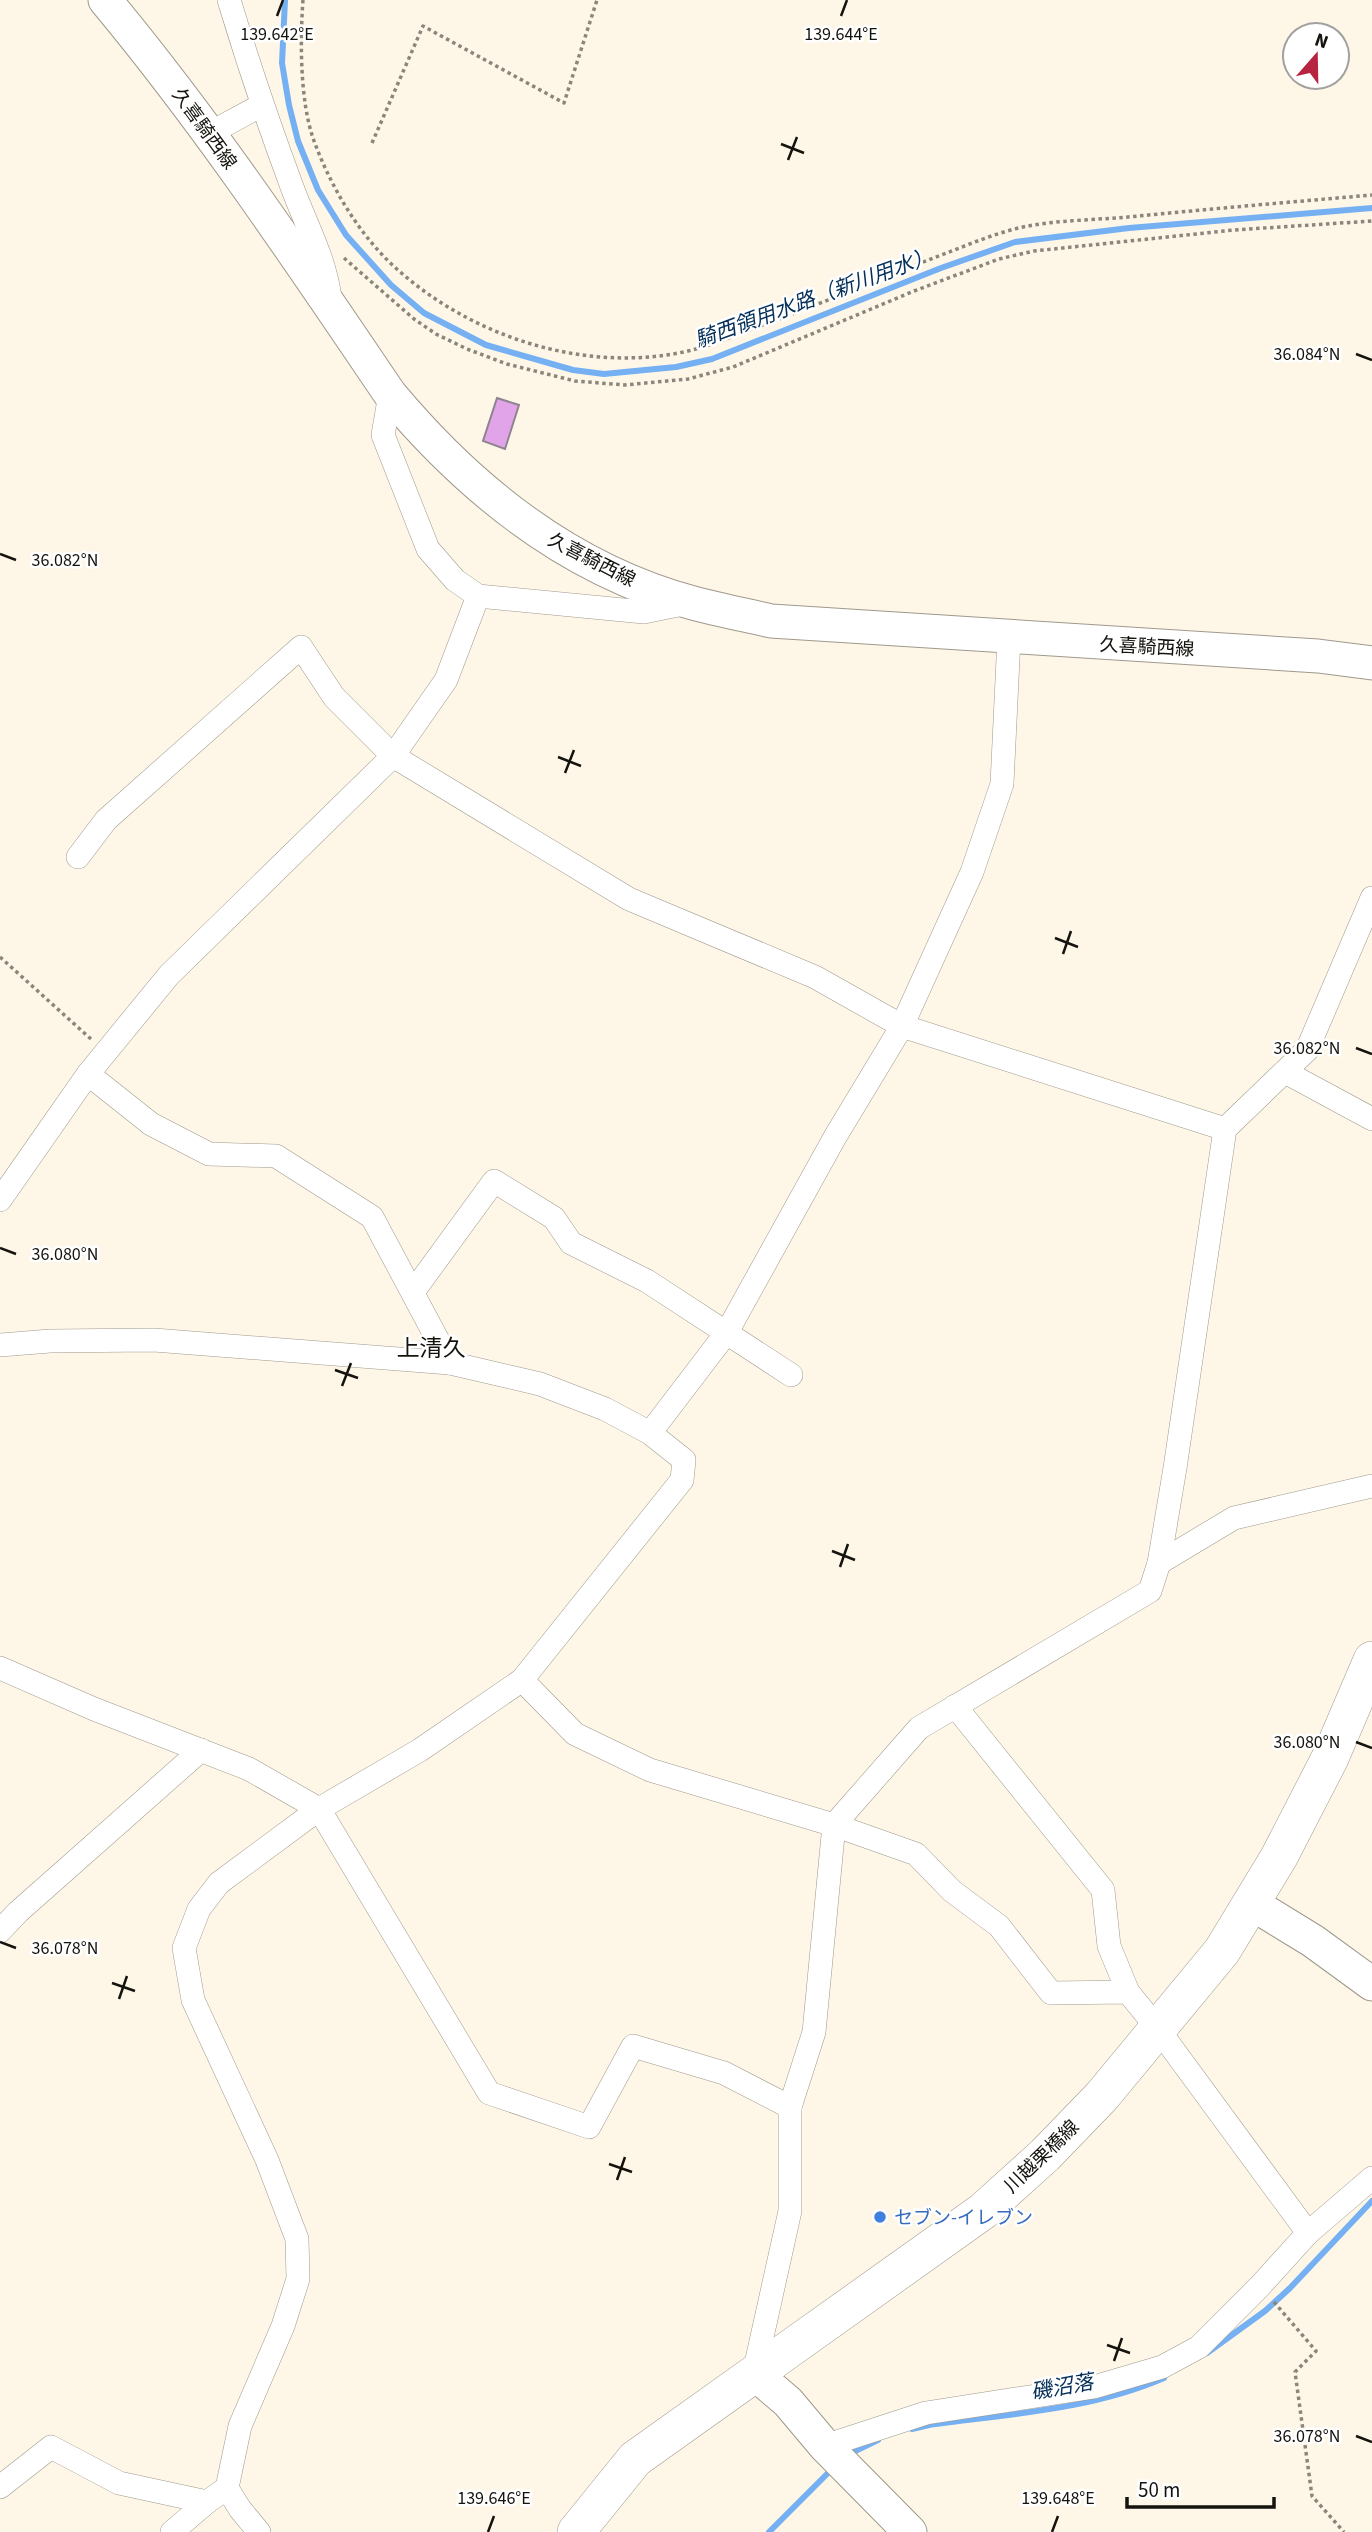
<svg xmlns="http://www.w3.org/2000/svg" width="1372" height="2532" font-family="'Source Sans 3','Noto Sans JP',sans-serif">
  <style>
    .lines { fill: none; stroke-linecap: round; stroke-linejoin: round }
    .stream { stroke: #75b0f3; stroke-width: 6 }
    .building { fill: #e1a4e8; stroke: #8e848f; stroke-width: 2 }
    .street-casing { stroke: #9f998c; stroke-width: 24 }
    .secondary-casing { stroke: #9f998c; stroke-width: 35 }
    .primary-casing { stroke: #9f998c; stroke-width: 38 }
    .path { stroke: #8b867c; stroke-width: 3.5; stroke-dasharray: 3.5 3.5; stroke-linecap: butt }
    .street { stroke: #fff; stroke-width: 23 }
    .secondary { stroke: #fff; stroke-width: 33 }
    .primary { stroke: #fff; stroke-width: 37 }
    .ticks { fill: none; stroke: #15130e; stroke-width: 2.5 }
    .shop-dot { fill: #3f7fe0; stroke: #fff; stroke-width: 2.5 }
    .labels { text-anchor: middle; stroke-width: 5; stroke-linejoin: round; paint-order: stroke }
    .street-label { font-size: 19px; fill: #15130e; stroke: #fff }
    .shop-label { font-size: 19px; fill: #366cbe; stroke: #fff; text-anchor: start }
    .water-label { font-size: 21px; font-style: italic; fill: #042f59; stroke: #fff }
    .quarter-label { font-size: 23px; fill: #15130e; stroke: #fff }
    .ticks-label { font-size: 18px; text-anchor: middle; fill: #15130e; stroke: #fff; stroke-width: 5; stroke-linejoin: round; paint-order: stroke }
  </style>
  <rect width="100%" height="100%" fill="#fef7e8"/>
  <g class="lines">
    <g class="stream">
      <polyline points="285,0 282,63 289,105 298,141 318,190 346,235 391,285 424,313 486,345 573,370 604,374 676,367 712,359 941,268 1015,242 1129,228 1372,208"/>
      <polyline points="1207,2353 1265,2311 1290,2288 1372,2201"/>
      <path d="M912,2429L929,2425C1008,2414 1090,2410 1164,2378"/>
      <polyline points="847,2455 878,2440"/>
      <polyline points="769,2532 834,2467"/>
    </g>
  </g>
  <polygon class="building" points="497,398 519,405 505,449 483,441"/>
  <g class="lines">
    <defs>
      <g id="street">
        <path d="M229,0C248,63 269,125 292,187C306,225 325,258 330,298"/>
        <polyline points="210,133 262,105"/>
        <polyline points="390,394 383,435 428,549 455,580 478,596 644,612 688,603"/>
        <polyline points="78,857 106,820 301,647 334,697 393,756 629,899 815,977 902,1026 1225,1129"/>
        <polyline points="1285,1072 1372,1119"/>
        <polyline points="88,1074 151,1124 209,1154 276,1156 372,1217 450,1363 540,1384 605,1409 650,1433 684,1460 682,1480 522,1680 420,1750 319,1809 219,1883 199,1909 184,1948 193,2000 267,2160 297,2239 298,2279 283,2326 240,2426 227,2488 240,2509 259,2532"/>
        <polyline points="0,1200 88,1074 169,975 393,756 446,680 478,596"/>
        <polyline points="413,1292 494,1181 554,1218 571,1243 647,1281 791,1375"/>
        <polyline points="0,1345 50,1341 154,1340 450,1363"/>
        <polyline points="650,1433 727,1332 835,1137 902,1026 972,872 1002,784 1009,638"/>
        <polyline points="1159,1563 1234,1518 1372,1486"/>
        <polyline points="0,1668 94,1709 249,1769 319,1809 489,2093 589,2127 633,2046 724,2073 790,2107"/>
        <polyline points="522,1680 575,1734 650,1770 834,1825 916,1854 952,1891 999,1926 1051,1993 1128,1992 1158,2029 1308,2233"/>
        <polyline points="955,1706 1103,1890 1109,1946 1128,1992"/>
        <polyline points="0,1931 18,1912 201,1750"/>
        <polyline points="754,2373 790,2211 790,2107 814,2032 834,1825 919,1728 1150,1591 1159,1563 1175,1468 1225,1129 1307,1050 1372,898"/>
        <polyline points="825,2446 926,2413 1094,2387 1162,2367 1199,2347 1260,2286 1308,2233 1372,2178"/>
        <polyline points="0,2487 51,2447 119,2483 207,2502 227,2488"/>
        <polyline points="172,2532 207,2502"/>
      </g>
      <g id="secondary">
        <path d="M105,0C209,125 299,260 390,394C471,491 570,570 693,603C719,610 745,615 771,621L1318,656L1372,663"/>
        <polyline points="1251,1903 1313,1941 1372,1984"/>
        <polyline points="754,2373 788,2402 825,2446 910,2532"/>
      </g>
      <polyline id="primary" points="576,2532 635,2459 983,2211 1045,2155 1102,2096 1222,1951 1279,1857 1330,1758 1372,1660"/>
    </defs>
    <use href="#street" class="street-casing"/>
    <use href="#secondary" class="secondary-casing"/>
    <use href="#primary" class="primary-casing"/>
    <g class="path">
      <path d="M303,0C300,40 300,100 313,138C330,186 360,237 398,270C474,338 587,374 688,351C713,345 738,334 763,325C823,303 882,278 941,255C968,245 995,233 1023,227C1057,220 1094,220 1128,217C1209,209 1291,202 1372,195"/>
      <polyline points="372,143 423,26 564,103 597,0"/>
      <polyline points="344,258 414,319 436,334 467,349 507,364 575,381 625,385 688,379 733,367 914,291 999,259 1034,251 1234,230 1372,221"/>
      <polyline points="0,957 92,1040"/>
      <polyline points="1274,2302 1316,2351 1295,2372 1312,2496 1344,2532"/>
    </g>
    <use href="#street" class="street"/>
    <use href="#secondary" class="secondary"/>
    <use href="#primary" class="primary"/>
  </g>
  <path class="ticks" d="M277,16L283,0M841,16L847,0M781,144L804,153M788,160L797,137M1356,354L1372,360M0,554L16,560M558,757L581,766M565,773L574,750M1055,938L1078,947M1063,954L1071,931M1356,1048L1372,1054M0,1248L16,1254M335,1370L358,1378M342,1386L351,1363M832,1551L855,1560M840,1567L848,1544M1356,1742L1372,1748M0,1942L16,1948M112,1983L135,1991M119,1999L127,1976M609,2164L632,2172M617,2180L625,2157M1107,2345L1130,2353M1114,2361L1122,2338M1356,2436L1372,2442M488,2532L494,2516M1052,2532L1058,2516"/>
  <circle class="shop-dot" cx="880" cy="2217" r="7"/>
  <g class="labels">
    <g class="street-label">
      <text transform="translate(205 128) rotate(54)" y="7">久喜騎西線</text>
      <text transform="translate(592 559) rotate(27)" y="7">久喜騎西線</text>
      <text transform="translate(1147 646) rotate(3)" y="7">久喜騎西線</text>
      <text transform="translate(1041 2156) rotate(-44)" y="7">川越栗橋線</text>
    </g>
    <g class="shop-label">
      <text x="894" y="2224">セブン-イレブン</text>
    </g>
    <g class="water-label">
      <text transform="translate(814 298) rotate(-20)" y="7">騎西領用水路（新川用水）</text>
      <text transform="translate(1062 2387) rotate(-10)" y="7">磯沼落</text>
    </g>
    <g class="quarter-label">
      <text x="431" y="1356">上清久</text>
    </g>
  </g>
  <g class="ticks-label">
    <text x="277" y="40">139.642°E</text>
    <text x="841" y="40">139.644°E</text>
    <text x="1307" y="360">36.084°N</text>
    <text x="65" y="566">36.082°N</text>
    <text x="1307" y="1054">36.082°N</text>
    <text x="65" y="1260">36.080°N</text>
    <text x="1307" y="1748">36.080°N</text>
    <text x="65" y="1954">36.078°N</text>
    <text x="1307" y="2442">36.078°N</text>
    <text x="494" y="2504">139.646°E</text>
    <text x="1058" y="2504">139.648°E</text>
  </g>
  <g transform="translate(1316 56) rotate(20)"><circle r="33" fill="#ffffff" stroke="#a1a19f" stroke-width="2"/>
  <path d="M0-5L12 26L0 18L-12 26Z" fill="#b6243f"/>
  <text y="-10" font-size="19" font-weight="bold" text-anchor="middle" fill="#15130e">N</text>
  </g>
  <path d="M1127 2497v10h147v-10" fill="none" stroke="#15130e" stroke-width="3.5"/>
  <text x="1138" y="2497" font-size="21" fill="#15130e" stroke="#ffffff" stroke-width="5" paint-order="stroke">50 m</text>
</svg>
